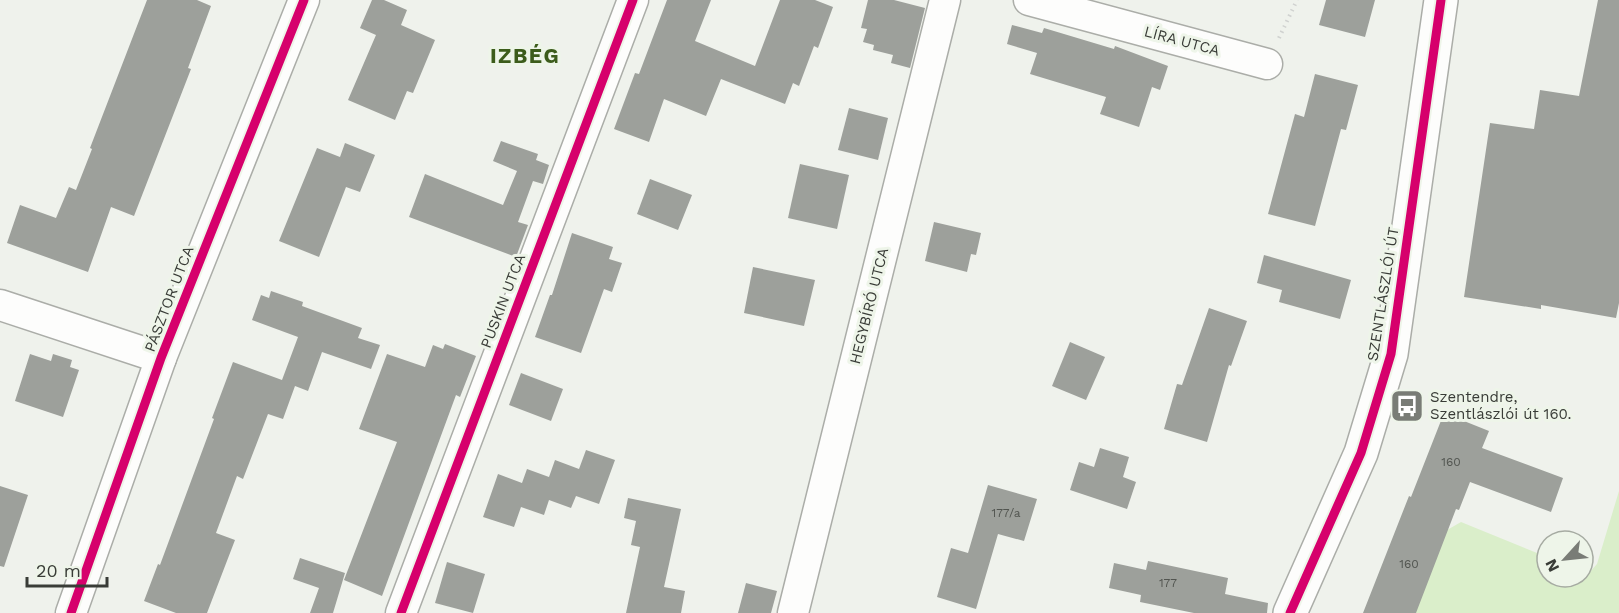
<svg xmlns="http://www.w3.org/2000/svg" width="1619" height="613" font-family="'Work Sans',sans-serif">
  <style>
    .green { fill: #daeeca }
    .building { fill: #9da09b }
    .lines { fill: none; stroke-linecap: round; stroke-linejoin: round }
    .minor-casing { stroke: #abada8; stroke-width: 33 }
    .secondary-casing { stroke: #abada8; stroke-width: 36 }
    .path { stroke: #d0d2d0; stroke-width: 4; stroke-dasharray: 1.5 4.5; stroke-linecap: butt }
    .minor { stroke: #fdfdfc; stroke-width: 30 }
    .secondary { stroke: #fdfdfc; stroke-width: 33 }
    .cycleway-casing { stroke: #eef5e9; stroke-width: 13 }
    .cycleway { stroke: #d6006c; stroke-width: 9 }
    .labels { text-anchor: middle; stroke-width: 6; stroke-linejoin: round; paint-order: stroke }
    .number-label { font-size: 12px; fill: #525550 }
    .street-label { font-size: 15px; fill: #393c37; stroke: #eef5e9 }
    .poi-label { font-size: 15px; fill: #393c37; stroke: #eef5e9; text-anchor: start }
    .district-label { font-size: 21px; font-weight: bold; letter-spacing: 1.5px; fill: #3c5c1b; stroke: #eef5e9 }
  </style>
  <rect width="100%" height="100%" fill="#eff2ec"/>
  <polygon class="green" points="1619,491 1619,613 1403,613 1428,541 1461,522 1547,557 1547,577 1583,577 1583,572 1588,574 1597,564"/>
  <g class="building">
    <polygon points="147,0 197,0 211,6 188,68 191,69 134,216 111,207 88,272 7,243 20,205 56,218 69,187 76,190 92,149 90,148"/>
    <polygon points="372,0 384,0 407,10 401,25 435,40 413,93 407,91 395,120 348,100 376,35 360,28"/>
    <polygon points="667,0 711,0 695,41 755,66 780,0 815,0 833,7 818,48 814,46 799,86 793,83 785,104 721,79 706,116 664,99 649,142 614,129 635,73 639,74"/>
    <polygon points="868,0 894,0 925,8 910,68 891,63 893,55 873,50 874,45 863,42 867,29 861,28"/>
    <polygon points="1326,0 1375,0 1365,37 1319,25"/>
    <polygon points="1598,0 1619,0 1619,303 1616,318 1541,305 1541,309 1464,297 1490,123 1534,129 1540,90 1579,96"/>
    <polygon points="1012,25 1042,33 1044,28 1114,49 1115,46 1168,66 1160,90 1152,87 1139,127 1100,114 1106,97 1030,74 1037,53 1007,44"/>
    <polygon points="1315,74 1358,85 1346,130 1341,129 1315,226 1268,214 1295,114 1304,117"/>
    <polygon points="849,108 888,118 878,160 838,150"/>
    <polygon points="501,141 538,154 536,160 549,165 543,184 533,181 518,222 528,225 516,257 409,217 425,174 503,205 517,171 493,161"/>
    <polygon points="345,143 375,155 360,192 346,187 319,257 279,241 317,148 340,157"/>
    <polygon points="800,164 849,175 837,229 788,218"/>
    <polygon points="650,179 692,195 678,230 637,214"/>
    <polygon points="934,222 981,233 976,255 971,254 967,272 925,261"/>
    <polygon points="572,233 613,247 609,259 622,263 612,292 604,289 581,353 535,337 550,295 552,295"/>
    <polygon points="1264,255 1351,280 1340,319 1279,302 1282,290 1257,283"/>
    <polygon points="753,267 815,280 804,326 744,313"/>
    <polygon points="271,291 303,302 302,306 362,328 358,338 380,345 371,369 322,352 308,391 295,386 283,419 268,414 243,479 237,476 216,533 235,540 207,613 176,613 144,601 158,564 160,565 214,419 212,418 233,362 282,380 298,337 252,320 261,295 269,298"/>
    <polygon points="1209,308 1247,321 1231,366 1229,365 1207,442 1164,429 1177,384 1182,385"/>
    <polygon points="1070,342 1105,357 1086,400 1052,386"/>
    <polygon points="445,344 476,356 460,397 456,395 382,596 344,580 397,442 359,429 387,354 425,367 433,345 443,349"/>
    <polygon points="30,354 51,361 53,354 72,360 70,367 79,370 63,417 15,401"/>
    <polygon points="521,373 563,389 551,421 509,405"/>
    <polygon points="1444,413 1489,431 1482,448 1563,478 1551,512 1470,482 1459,510 1456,509 1416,613 1363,613 1409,496 1411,497"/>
    <polygon points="1100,448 1129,457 1123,477 1136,482 1127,509 1070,490 1079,462 1094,467"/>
    <polygon points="586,450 615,460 599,504 576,496 571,508 549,500 544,515 521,507 514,527 483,517 498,474 522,483 527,469 549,477 555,460 579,469"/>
    <polygon points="988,485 1037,499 1024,541 998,534 976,609 937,597 951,548 968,553"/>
    <polygon points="0,486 28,495 4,567 0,566"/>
    <polygon points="628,498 681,509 664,587 685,591 681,613 626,613 640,547 631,545 636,521 624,518"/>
    <polygon points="300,558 345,573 333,613 310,613 319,588 293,579"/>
    <polygon points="1148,561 1228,578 1225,594 1268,603 1267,613 1194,613 1140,602 1141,595 1109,588 1114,563 1146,570"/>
    <polygon points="447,562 485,574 473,613 435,603"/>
    <polygon points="746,583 777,591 771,613 738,613"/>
  </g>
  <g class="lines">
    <defs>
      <g id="minor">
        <polyline points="1029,0 1267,64"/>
        <polyline points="0,305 161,358"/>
        <polyline points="71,613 161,358 304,0"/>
        <polyline points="401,613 633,0"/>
        <polyline points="793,613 945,0"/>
      </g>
      <polyline id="secondary" points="1290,613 1361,453 1391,354 1441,0"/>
    </defs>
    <use href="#minor" class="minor-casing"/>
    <use href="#secondary" class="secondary-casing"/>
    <polyline class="path" points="1279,38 1297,0"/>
    <use href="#minor" class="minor"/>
    <use href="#secondary" class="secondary"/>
    <defs>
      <g id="cycleway">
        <polyline points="71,613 161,358 304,0"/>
        <polyline points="401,613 633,0"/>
        <polyline points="1290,613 1361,453 1391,354 1441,0"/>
      </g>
    </defs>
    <use href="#cycleway" class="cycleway-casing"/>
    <use href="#cycleway" class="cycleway"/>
  </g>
  <defs>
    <symbol id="bus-square" viewBox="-11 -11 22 22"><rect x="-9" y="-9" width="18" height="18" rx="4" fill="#797c76" stroke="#eef5e9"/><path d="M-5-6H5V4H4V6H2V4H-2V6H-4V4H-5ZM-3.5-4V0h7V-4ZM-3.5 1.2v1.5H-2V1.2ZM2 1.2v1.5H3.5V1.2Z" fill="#fff"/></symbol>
  </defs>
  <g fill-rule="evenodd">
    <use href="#bus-square" x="1388" y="387" width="38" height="38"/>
  </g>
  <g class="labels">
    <g class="number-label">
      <text x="1451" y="466">160</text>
      <text x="1006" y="517">177/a</text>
      <text x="1409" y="568">160</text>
      <text x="1168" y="587">177</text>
    </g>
    <g class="street-label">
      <text transform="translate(1182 41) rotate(15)" y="5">LÍRA UTCA</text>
      <text transform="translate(1383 294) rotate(-81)" y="5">SZENTLÁSZLÓI ÚT</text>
      <text transform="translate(169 299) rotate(-69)" y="5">PÁSZTOR UTCA</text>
      <text transform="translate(503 301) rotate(-69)" y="5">PUSKIN UTCA</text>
      <text transform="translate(869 306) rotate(-76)" y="5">HEGYBÍRÓ UTCA</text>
    </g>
    <g class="poi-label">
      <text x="1430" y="402">Szentendre,<tspan x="1430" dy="17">Szentlászlói út 160.</tspan></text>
    </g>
    <g class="district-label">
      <text x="525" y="63">IZBÉG</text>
    </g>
  </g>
  <g transform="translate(1565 559) rotate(243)"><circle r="28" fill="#eef5e9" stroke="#a6aba2" stroke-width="1.5"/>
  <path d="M0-4.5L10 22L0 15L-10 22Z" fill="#797c76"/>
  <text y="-9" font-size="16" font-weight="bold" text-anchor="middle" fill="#393c37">N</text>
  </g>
  <path d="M27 577v9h80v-9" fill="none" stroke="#393c37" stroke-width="3"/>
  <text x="36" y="577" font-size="18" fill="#393c37" stroke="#eef5e9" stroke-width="4.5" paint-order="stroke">20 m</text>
</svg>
